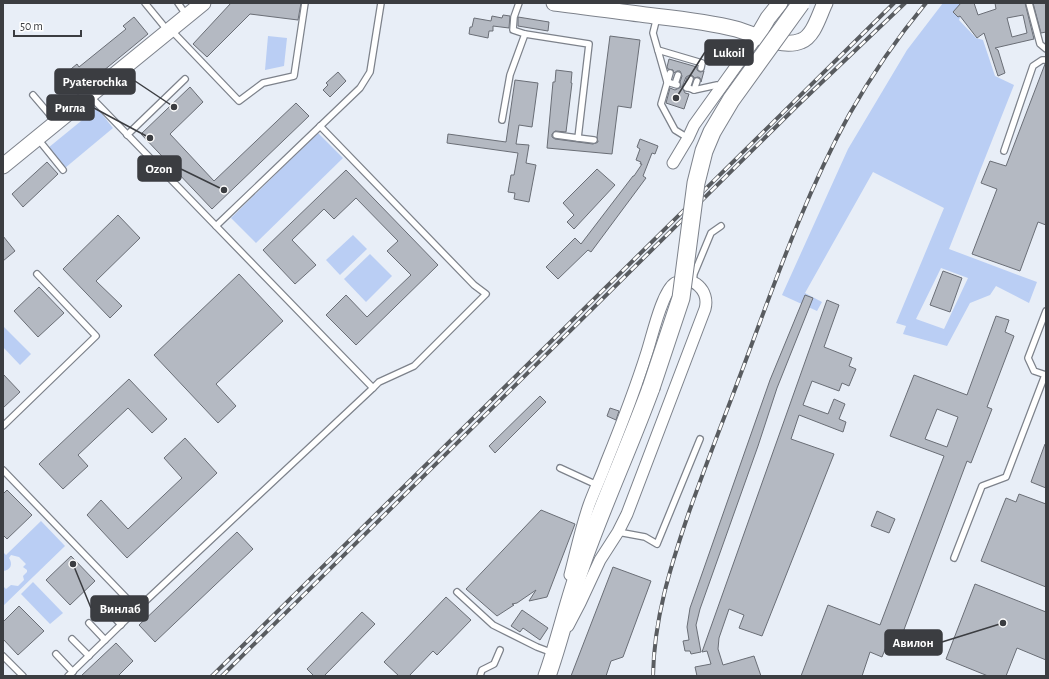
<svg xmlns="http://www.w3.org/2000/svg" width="1049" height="679" font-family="'Alegreya Sans',sans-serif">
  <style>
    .green { fill: #bacef4; fill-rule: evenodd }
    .building { fill: #b4b9c2; stroke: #6a6e76; fill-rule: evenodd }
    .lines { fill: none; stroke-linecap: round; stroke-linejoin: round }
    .lane-casing { stroke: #7d828b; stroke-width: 8 }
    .street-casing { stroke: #7d828b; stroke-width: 13 }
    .secondary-casing { stroke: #7d828b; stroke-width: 17 }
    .primary-casing { stroke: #7d828b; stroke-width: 19 }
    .lane { stroke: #fff; stroke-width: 5.5 }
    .street { stroke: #fff; stroke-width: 11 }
    .secondary { stroke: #fff; stroke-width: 15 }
    .primary { stroke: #fff; stroke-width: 17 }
    .rail-casing { stroke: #595c60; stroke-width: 4 }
    .rail { stroke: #fff; stroke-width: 2.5; stroke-dasharray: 8; stroke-linecap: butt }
    .primary-bridge-casing { stroke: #7d828b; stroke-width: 19; stroke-linecap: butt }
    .primary-bridge { stroke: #fff; stroke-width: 17 }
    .leader { fill: none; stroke: #3b3d41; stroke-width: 1.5 }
    .callout-dot { fill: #3b3d41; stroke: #fff; stroke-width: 1.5 }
    .callout { fill: #3b3d41; stroke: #3b3d41; stroke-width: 1.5 }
    .callout-label { font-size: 13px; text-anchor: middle; font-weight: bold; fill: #fff }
  </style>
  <rect width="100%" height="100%" fill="#e8eef7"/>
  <g class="green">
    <path d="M943,3H967L959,20L976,38L983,40L995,76L1014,85L949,249L1037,282L1029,303L996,286L990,295L970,303L947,346L903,334L906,326L896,323L944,208L873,172L805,293L822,302L817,311L782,295L848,149L907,50ZM941,268L968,278L944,329L916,319Z"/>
    <polygon points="268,36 287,38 284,66 265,70"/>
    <polygon points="97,108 113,128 65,168 48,148"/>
    <polygon points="318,133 343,158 256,243 231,218"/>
    <polygon points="353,235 367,249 340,275 326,260"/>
    <polygon points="370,254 392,276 366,302 344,279"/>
    <polygon points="4,327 31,354 20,365 3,347 3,328"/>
    <path d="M41,521L65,546L3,606V586L6,589L11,585L18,586L24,580L23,576L27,572V570L23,567L26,564L19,557L11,555L9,558C13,564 11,570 3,571V552L6,555Z"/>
    <polygon points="33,582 63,613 50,624 21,594"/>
  </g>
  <g class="building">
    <polygon points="231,3 301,3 298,20 250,14 207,57 193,44"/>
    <path d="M961,3H974L978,15L996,9L995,3H1025L1034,39L995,48L998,50L1005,73L998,76L984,33L977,38L960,16L958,17L953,12ZM1023,15L1027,33L1012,37L1007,18Z"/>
    <polygon points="1033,3 1046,3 1046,32 1041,33"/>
    <polygon points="503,15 510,16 509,28 493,26 493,31 489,31 488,38 469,34 470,27 472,27 474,18 491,21 492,16 502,18"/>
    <polygon points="134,17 148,34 80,90 66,73 77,64 79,67 126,29 123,26"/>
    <polygon points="518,17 549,22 548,31 518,26"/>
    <polygon points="610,36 640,40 631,108 618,106 612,154 547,148 553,82 555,82 556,70 572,72 571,83 572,83 566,132 555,131 552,134 552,137 555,139 593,144 598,142 597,137"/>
    <polygon points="669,59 697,67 697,70 700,72 704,71 701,82 700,78 698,77 694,78 693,76 690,75 686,77 682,87 685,93 689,94 684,109 666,103 670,88 675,90 681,87 680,82 682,76 680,71 677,71 674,73 673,70 668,69 667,67"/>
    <polygon points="1045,64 1046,64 1046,225 1038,222 1020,271 972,254 997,189 981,183 990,161 1006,166"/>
    <polygon points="338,72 346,81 330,97 323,90 328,85 326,83"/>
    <polygon points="515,80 538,83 532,127 519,125 516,144 529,145 526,163 536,165 529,202 514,199 515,193 508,192 511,175 514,175 518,153 447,143 448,134 506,142"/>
    <polygon points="190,87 203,102 170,134 214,181 296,103 309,116 212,209 141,134"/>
    <polygon points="640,139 658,146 655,154 652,153 643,176 646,178 591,252 588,250 558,279 546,267 575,238 581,244 633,176 634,176 642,164 640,164 641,162 636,160 640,149 637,147"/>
    <polygon points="47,162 58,174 23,207 12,194"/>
    <polygon points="597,169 615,185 574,229 567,222 574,215 563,203"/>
    <polygon points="346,170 438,265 356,345 326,315 346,295 367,317 411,275 387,251 398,241 356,198 334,219 324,209 292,240 316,265 295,284 263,250"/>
    <polygon points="118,215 140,238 96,281 122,306 110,318 63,269"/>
    <polygon points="3,236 15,251 3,261"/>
    <polygon points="943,271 962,278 950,312 930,305"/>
    <polygon points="239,274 283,321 216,384 236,406 218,423 154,355"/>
    <polygon points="39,287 64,313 38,337 14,311"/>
    <polygon points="805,295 813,298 777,388 758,446 700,609 696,625 701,652 691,654 690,651 685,651 683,641 689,640 687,627 690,608 770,380"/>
    <polygon points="827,300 839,305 824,347 852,358 849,366 856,369 849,386 842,383 839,391 812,381 803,405 828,414 834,399 845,404 839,419 846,422 843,432 799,415 791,439 834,454 762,636 739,628 744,615 729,609 719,638 718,649 723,665 754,656 761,676 697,676 695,667 711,664 707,651 702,652"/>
    <path d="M996,316L1009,320L1005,332L1014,336L987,407L992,409L971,463L967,461L896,651L886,647L882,657L870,652L862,676H801L828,605L880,625L944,456L890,436L914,375L967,395ZM937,409L958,417L947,447L925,439Z"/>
    <polygon points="3,374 20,392 3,408"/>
    <polygon points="129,379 167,419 152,433 128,408 78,455 88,466 63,489 39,464"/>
    <polygon points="540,396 546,402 495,453 489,446"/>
    <polygon points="610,408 619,411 616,420 607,416"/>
    <polygon points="185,438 217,473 127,558 87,515 101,500 128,529 182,478 164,458"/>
    <polygon points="1045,444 1046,444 1046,488 1031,482"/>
    <polygon points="7,490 32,515 7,539 3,535 3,494"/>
    <polygon points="1019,494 1046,504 1046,587 981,561 1006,498 1016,502"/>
    <polygon points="541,510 575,524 547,597 529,601 536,590 517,603 512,604 514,605 497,616 466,589"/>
    <polygon points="877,511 895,519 889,533 871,526"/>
    <polygon points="237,532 253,549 155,642 139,625"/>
    <polygon points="71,556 95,581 70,605 46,580"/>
    <polygon points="613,567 651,581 623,657 611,661 606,676 571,676"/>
    <polygon points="975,584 1046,612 1046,660 1017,648 1006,676 988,676 946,659"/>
    <polygon points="446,597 471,620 437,655 433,651 409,676 399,676 384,662"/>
    <polygon points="19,606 44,631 18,655 3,639 3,622"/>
    <polygon points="522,610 548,628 540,640 523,628 520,632 511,626"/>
    <polygon points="362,612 375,624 324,676 314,676 307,669"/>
    <polygon points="116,643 133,661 118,676 81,676"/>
  </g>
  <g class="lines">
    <defs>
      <g id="lane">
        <polyline points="145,3 168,31"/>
        <polyline points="178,3 187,16"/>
        <polyline points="519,3 514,17 513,30 525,34 589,44 578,138 556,135"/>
        <polyline points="1029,3 1040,44 1046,49"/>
        <polyline points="657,17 653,33 667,82 677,85"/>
        <polyline points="172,31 239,101 263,83 294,76 305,3"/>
        <polyline points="658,50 702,63 701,68"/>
        <polyline points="670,73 661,104 675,130 688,138"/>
        <polyline points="675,84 678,75"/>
        <polyline points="686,87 694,90 717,85 721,88"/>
        <polyline points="687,88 690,79"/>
        <polyline points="694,90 697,81"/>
        <polyline points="33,95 56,122"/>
        <polyline points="90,96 216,226 360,88 370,72 381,3"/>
        <polyline points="502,120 510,75 525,34"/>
        <polyline points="320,126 474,285 486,294 414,366 379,382 373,388"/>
        <polyline points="127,135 185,79"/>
        <polyline points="578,138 594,140"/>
        <polyline points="38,139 63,170"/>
        <polyline points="1004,151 1033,66 1042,60 1046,60"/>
        <polyline points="693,282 694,274 711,233 721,226"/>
        <polyline points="1046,311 1028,358 1034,371 1046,375"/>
        <polyline points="3,426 96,336 37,274"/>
        <polyline points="560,468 597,485"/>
        <polyline points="3,470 137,609 68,676"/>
        <polyline points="618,532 645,537 657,544 700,439"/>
        <polyline points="954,558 982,486 1006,477 1045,375"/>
        <polyline points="457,592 493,625 537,647 553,653"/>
        <polyline points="105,607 121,625"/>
        <polyline points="137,609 373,388 216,226"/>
        <polyline points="89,623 105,640"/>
        <polyline points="72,639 89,656"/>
        <polyline points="56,654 73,672"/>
        <polyline points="3,656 23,676"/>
        <polyline points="480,676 482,670 494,664 500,650"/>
      </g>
      <g id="street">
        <polyline points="673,163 688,138 694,125 757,37"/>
        <path d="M568,626L580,603L600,560L618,532L627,514L705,309C710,291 693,274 675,283C662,291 652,337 647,352C635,390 621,426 606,463C601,477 594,491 589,505C581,528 576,552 570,575"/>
      </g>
      <g id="secondary">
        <path d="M554,3C588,7 621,12 654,16C681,19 709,22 736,29C754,34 782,49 801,41C814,36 819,15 825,3"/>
        <polyline points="757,37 768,18 780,3"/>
        <polyline points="3,166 203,3"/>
      </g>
      <path id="primary" d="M547,676C560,640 568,602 581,566C602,506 629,448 651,388"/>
    </defs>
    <use href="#lane" class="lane-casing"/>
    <use href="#street" class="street-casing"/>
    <use href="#secondary" class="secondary-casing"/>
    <use href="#primary" class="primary-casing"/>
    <use href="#lane" class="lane"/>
    <use href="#street" class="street"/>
    <use href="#secondary" class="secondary"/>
    <use href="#primary" class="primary"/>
    <defs>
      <g id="rail">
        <polyline points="212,676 894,3"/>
        <polyline points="222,676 798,105 905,3"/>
        <path d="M653,676C654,619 670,568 688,515C702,475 717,436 732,397C768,303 800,204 849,115C871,76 897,38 926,3"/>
      </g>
    </defs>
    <use href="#rail" class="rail-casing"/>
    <use href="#rail" class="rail"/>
    <defs>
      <polyline id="primary-bridge" points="651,388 681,298 696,183 704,151 712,132 731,100 801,3"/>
    </defs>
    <use href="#primary-bridge" class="primary-bridge-casing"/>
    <use href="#primary-bridge" class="primary-bridge"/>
  </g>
  <path class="leader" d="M676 98L705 52M174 107L135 81M150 138L94 108M224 190L181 169M73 564L91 608M1003 623L942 642"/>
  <g class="callout-dot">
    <circle cx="676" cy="98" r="4"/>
    <circle cx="174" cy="107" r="4"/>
    <circle cx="150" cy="138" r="4"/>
    <circle cx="224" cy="190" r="4"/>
    <circle cx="73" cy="564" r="4"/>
    <circle cx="1003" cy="623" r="4"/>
  </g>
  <g class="callout">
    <rect x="705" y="40" width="48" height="25" rx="4"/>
    <rect x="55" y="69" width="80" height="25" rx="4"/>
    <rect x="47" y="95" width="47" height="25" rx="4"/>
    <rect x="138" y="156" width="43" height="25" rx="4"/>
    <rect x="91" y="596" width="57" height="25" rx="4"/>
    <rect x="885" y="630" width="57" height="25" rx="4"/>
  </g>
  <g class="callout-label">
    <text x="729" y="57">Lukoil</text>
    <text x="95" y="86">Pyaterochka</text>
    <text x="70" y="112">Ригла</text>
    <text x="159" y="173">Ozon</text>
    <text x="120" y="613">Винлаб</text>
    <text x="913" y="647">Авилон</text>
  </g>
  <rect width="1049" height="679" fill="none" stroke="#3b3d41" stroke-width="8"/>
  <path d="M14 30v6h67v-6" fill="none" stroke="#3b3d41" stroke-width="2"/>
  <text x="20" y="30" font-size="12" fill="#3b3d41" stroke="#ffffff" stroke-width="3" paint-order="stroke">50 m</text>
</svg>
